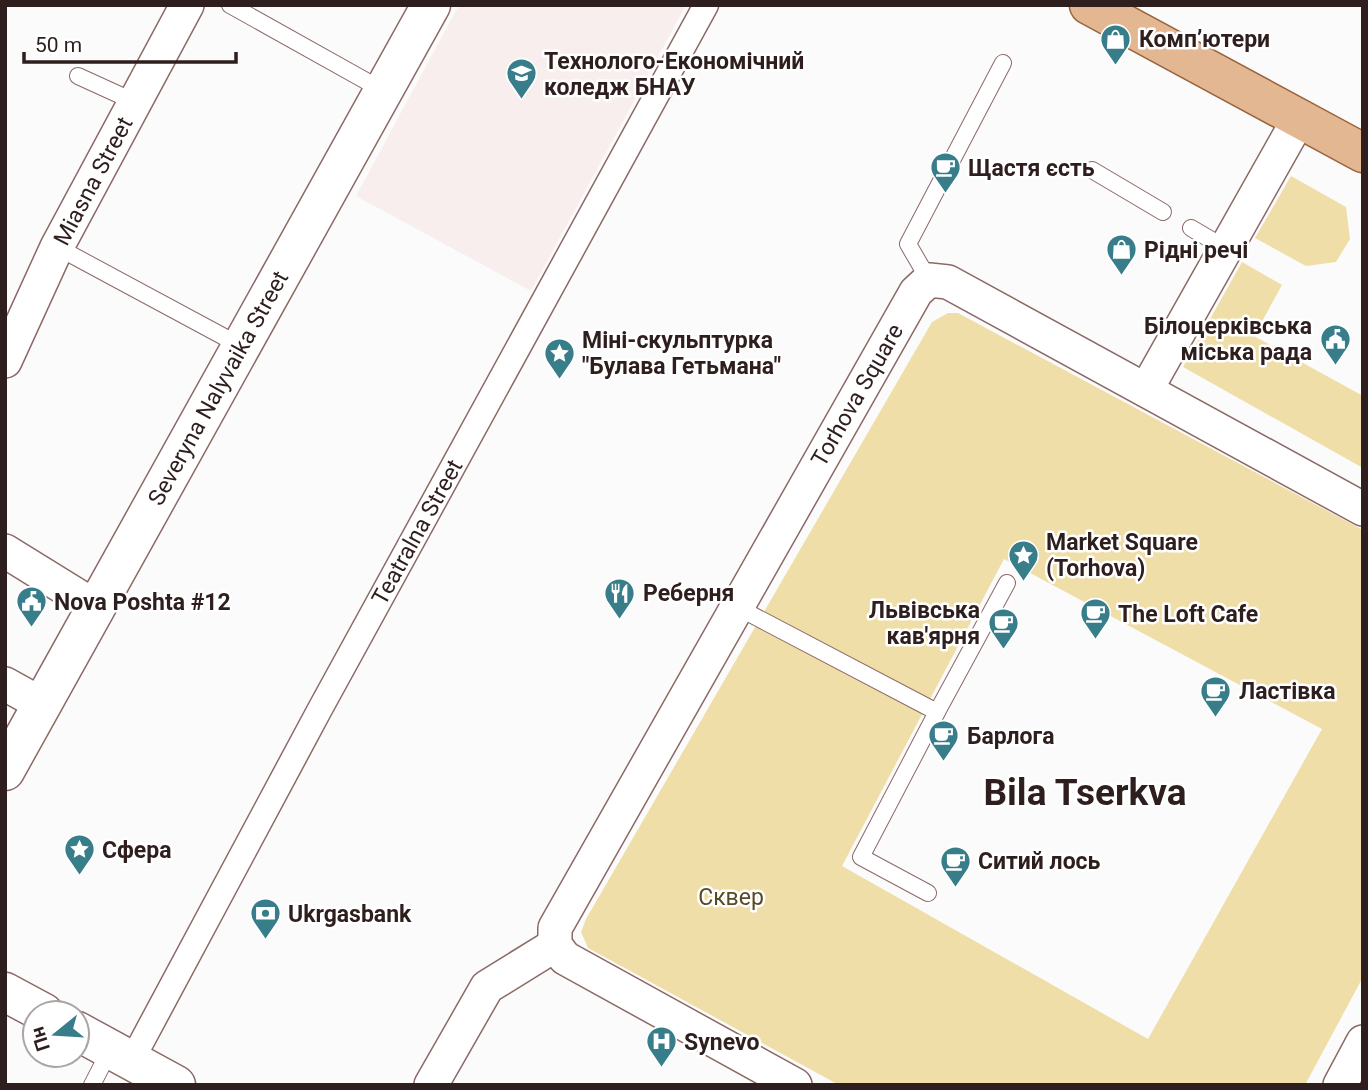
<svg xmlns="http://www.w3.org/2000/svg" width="1368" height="1090" font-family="Roboto,sans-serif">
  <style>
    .built { fill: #f8eeed }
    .green { fill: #efdea7; fill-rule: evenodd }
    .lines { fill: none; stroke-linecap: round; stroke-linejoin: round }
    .service-casing { stroke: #8c6966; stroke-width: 18 }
    .pedestrian-casing { stroke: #8c6966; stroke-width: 27 }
    .minor-casing { stroke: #8c6966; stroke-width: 36 }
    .tertiary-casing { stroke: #8c6966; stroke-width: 41 }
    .primary-casing { stroke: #99633b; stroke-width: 41 }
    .service { stroke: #fff; stroke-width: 16 }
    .pedestrian { stroke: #fff; stroke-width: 24 }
    .minor { stroke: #fff; stroke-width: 33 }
    .tertiary { stroke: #fff; stroke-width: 38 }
    .primary { stroke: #e4b793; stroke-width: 38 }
    .labels { text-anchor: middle; stroke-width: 5; stroke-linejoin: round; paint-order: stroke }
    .poi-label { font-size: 23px; font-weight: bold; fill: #2e1f1e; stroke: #fff; text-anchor: start }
    .street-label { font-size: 23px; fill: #2e1f1e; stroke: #fff }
    .park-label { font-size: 23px; fill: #574b24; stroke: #fff }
    .town-label { font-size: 37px; font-weight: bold; fill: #2e1f1e; stroke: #fff }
  </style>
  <rect width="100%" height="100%" fill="#fbfbfb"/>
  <polygon class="built" points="459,5 686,5 531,291 356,196"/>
  <g class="green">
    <polygon points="1291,176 1346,207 1350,239 1336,262 1306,266 1255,238"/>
    <polygon points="1242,262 1282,285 1254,336 1363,396 1363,468 1183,367"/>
    <path d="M948,313H958L1363,530V977L1305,1085H839L588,948L581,932L586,919L932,322ZM1004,559L1322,729L1148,1039L842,866Z"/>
  </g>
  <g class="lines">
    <defs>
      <g id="service">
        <polyline points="230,5 384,91"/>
        <polyline points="78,76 135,102"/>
        <polyline points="1092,170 1163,212"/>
        <polyline points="1191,228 1225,248"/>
        <polyline points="57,247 241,346"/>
        <polyline points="929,280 908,244 1003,63"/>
        <polyline points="737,607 937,712 861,857 928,893"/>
        <polyline points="937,712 1007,583"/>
        <polyline points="92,1085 110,1050"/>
      </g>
      <polyline id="pedestrian" points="132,1060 320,709 706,5"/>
      <g id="minor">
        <polyline points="5,361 57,247 187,5"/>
        <polyline points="1146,390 1300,117"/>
        <polyline points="5,551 94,606"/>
        <polyline points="5,684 43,705"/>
        <polyline points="431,1085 487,987 555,945"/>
        <polyline points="795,1085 565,958 555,945 555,928 916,292 929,280 948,282 1363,509"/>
        <polyline points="1340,1085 1363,1042"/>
      </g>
      <g id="tertiary">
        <polyline points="5,771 431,5"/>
        <polyline points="5,992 44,1013"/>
        <polyline points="77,1031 176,1085"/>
      </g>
      <polyline id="primary" points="1089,5 1363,153"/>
    </defs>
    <use href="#service" class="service-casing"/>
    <use href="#pedestrian" class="pedestrian-casing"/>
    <use href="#minor" class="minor-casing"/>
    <use href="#tertiary" class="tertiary-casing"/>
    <use href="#primary" class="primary-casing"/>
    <use href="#service" class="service"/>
    <use href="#pedestrian" class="pedestrian"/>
    <use href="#minor" class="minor"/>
    <use href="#tertiary" class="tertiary"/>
    <use href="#primary" class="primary"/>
  </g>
  <defs>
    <symbol id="shop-pin" viewBox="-11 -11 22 30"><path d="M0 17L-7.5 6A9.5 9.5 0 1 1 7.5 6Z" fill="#377d8a" stroke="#fff"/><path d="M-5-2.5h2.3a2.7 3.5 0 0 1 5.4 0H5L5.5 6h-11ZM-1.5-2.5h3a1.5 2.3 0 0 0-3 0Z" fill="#fff"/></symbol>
    <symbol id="university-pin" viewBox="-11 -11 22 30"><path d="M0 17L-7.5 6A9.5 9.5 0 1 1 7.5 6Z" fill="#377d8a" stroke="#fff"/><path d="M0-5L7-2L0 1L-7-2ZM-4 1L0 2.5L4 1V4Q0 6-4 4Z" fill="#fff"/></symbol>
    <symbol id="cafe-pin" viewBox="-11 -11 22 30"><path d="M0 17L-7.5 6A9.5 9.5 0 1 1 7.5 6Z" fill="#377d8a" stroke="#fff"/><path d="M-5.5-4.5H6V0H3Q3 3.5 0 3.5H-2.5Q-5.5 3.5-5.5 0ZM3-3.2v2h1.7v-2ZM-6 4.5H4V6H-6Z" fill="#fff"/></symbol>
    <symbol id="civic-pin" viewBox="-11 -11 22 30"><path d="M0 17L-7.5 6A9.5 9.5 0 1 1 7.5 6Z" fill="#377d8a" stroke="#fff"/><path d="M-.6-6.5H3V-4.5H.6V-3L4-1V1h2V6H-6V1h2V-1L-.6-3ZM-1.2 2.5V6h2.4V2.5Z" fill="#fff"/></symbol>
    <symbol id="sight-pin" viewBox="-11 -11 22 30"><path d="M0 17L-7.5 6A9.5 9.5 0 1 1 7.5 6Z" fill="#377d8a" stroke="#fff"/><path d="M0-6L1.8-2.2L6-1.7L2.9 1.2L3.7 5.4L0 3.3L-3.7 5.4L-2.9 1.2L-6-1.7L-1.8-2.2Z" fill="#fff"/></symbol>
    <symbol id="restaurant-pin" viewBox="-11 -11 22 30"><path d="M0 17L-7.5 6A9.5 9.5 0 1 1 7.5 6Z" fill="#377d8a" stroke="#fff"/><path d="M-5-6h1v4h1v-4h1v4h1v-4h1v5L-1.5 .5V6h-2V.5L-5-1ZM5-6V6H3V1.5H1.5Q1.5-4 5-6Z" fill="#fff"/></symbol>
    <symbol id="bank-pin" viewBox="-11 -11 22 30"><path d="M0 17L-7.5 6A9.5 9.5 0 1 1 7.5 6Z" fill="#377d8a" stroke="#fff"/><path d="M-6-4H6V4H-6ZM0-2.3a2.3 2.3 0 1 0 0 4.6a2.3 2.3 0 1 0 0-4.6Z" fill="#fff"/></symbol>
    <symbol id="hospital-pin" viewBox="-11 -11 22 30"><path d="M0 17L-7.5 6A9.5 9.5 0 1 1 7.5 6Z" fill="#377d8a" stroke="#fff"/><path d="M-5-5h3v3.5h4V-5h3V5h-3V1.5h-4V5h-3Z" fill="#fff"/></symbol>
  </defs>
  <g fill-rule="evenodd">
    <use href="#shop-pin" x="1098" y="22" width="35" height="47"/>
    <use href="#university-pin" x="504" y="56" width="35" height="47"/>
    <use href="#cafe-pin" x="928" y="150" width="35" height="47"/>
    <use href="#shop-pin" x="1104" y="232" width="35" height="47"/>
    <use href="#civic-pin" x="1318" y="322" width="35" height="47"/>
    <use href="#sight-pin" x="542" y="336" width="35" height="47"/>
    <use href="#sight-pin" x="1006" y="538" width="35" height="47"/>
    <use href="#restaurant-pin" x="602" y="576" width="35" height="47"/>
    <use href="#civic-pin" x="14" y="584" width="35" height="47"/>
    <use href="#cafe-pin" x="1078" y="596" width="35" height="47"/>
    <use href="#cafe-pin" x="986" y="606" width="35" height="47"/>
    <use href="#cafe-pin" x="1198" y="674" width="35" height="47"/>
    <use href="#cafe-pin" x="926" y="718" width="35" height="47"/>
    <use href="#sight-pin" x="62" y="832" width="35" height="47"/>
    <use href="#cafe-pin" x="938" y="844" width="35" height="47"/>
    <use href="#bank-pin" x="248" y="896" width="35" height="47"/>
    <use href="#hospital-pin" x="644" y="1024" width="35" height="47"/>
  </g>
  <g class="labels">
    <g class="poi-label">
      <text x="1139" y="47">Комп’ютери</text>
      <text x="544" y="69">Технолого-Економічний<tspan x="544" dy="26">коледж БНАУ</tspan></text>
      <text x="968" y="176">Щастя єсть</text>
      <text x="1144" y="258">Рідні речі</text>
      <text x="1312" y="334" text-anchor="end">Білоцерківська<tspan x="1312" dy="26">міська рада</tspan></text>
      <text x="582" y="348">Міні-скульптурка<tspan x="582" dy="26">"Булава Гетьмана"</tspan></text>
      <text x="1046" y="550">Market Square<tspan x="1046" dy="26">(Torhova)</tspan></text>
      <text x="643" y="601">Реберня</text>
      <text x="54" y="610">Nova Poshta #12</text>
      <text x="980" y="618" text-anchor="end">Львівська<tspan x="980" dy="26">кав'ярня</tspan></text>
      <text x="1118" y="622">The Loft Cafe</text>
      <text x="1239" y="699">Ластівка</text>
      <text x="967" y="744">Барлога</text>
      <text x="102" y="858">Сфера</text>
      <text x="978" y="869">Ситий лось</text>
      <text x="288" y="922">Ukrgasbank</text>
      <text x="684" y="1050">Synevo</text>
    </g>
    <g class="street-label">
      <text transform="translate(93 181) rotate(-62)" y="8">Miasna Street</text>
      <text transform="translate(218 388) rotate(-61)" y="8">Severyna Nalyvaika Street</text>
      <text transform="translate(857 395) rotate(-60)" y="8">Torhova Square</text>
      <text transform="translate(417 532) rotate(-61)" y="8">Teatralna Street</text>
    </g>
    <g class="park-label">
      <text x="731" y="905">Сквер</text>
    </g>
    <g class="town-label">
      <text x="1085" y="805">Bila Tserkva</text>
    </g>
  </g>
  <rect width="1368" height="1090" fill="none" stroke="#2e1f1e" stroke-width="14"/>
  <g transform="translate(56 1034) rotate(252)"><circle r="33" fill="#ffffff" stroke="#aba5a5" stroke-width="2"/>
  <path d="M0-5L12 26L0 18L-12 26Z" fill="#377d8a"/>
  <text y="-10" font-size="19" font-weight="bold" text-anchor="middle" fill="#2e1f1e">Пн</text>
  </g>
  <path d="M24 52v10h212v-10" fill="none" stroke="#2e1f1e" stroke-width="3.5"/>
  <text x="35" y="52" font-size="21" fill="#2e1f1e" stroke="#ffffff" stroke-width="5" paint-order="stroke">50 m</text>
</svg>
